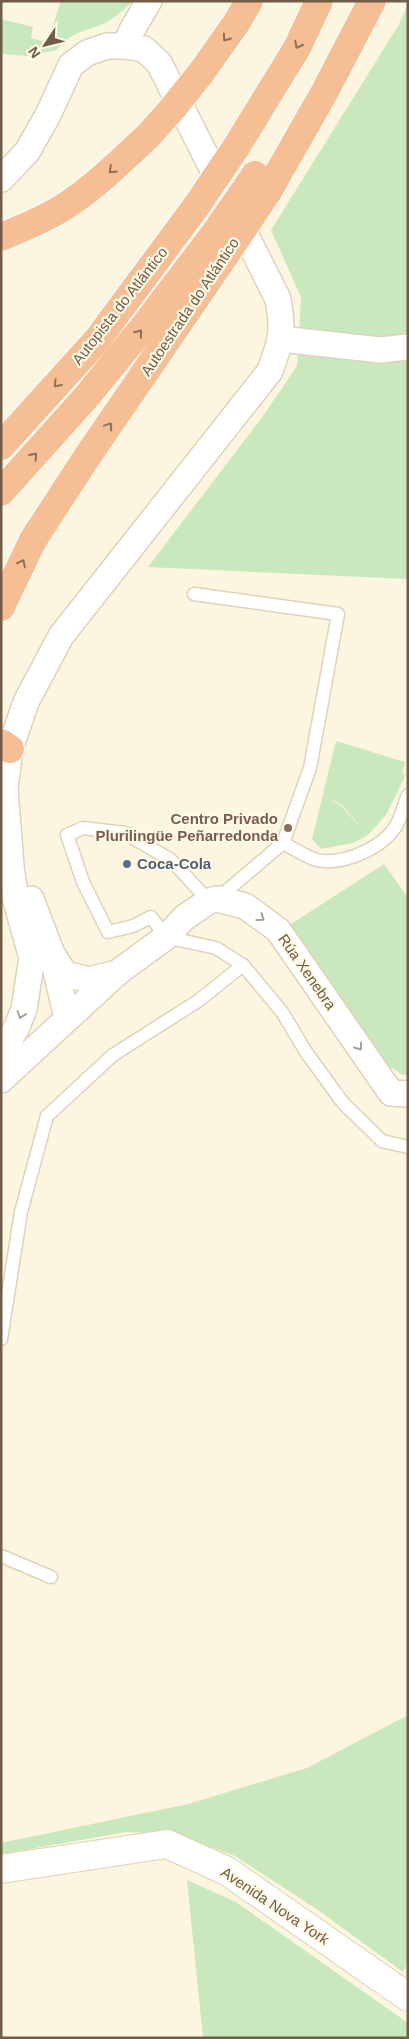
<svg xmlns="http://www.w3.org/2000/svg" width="409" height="2039" font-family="Helvetica,sans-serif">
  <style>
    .green { fill: #c9e8be }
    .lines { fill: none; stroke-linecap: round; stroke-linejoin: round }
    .lane-casing { stroke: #dfd2bb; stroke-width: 15 }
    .street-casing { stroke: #dfd2bb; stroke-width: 28 }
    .secondary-casing { stroke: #e1d1b6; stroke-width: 30 }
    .highway-casing { stroke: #fff; stroke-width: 30 }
    .lane { stroke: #fff; stroke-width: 12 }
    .street { stroke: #fff; stroke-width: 25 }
    .secondary { stroke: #fff; stroke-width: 28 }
    .highway { stroke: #f6be95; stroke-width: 28 }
    .highway-bridge-casing { stroke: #fff; stroke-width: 30; stroke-linecap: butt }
    .highway-bridge { stroke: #f6be95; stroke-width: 28 }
    .oneway { stroke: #8c7057 }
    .oneway2 { stroke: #aa9e91 }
    .education-dot { fill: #8d6e63; stroke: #fff9e5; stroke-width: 2 }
    .service-dot { fill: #5c6f8a; stroke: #fff9e5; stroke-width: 2 }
    .labels { text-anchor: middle; stroke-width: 4.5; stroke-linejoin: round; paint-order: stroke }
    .street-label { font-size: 15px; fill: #715d47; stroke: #fff9e5 }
    .education-label { font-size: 15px; font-weight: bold; fill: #785e54; stroke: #fff9e5; text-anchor: end }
    .service-label { font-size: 15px; font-weight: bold; fill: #4e5e75; stroke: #fff9e5; text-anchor: start }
  </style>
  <rect width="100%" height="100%" fill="#fcf5df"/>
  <g class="green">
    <path d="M61,1H134C125,8 115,18 105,23C85,32 71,31 57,50L29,56L1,54V19L33,27L31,38L45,42L52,28Z"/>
    <polygon points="408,4 408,579 148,567 263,416 297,366 301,297 271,230 398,26"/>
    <polygon points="336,741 405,762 402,773 406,775 386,815 368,835 341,804 326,798 340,805 368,835 353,843 321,849 312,839"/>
    <polygon points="384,864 408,898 408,1075 403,1075 385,1064 288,926"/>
    <polygon points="408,1715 408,1963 403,1972 318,1910 235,1856 175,1834 127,1832 1,1854 1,1843 188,1804 307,1768"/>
    <polygon points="187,1880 236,1902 408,2023 408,2038 203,2038"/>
  </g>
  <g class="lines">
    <defs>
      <g id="lane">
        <polyline points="194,594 338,614 310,768 283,843 217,899"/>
        <path d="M283,843C293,848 306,857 317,860C343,866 385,847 397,824C402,815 404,804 408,795"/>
        <polyline points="243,965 282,1012 306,1052 343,1103 382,1141 408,1147"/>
        <polyline points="1,1339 21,1212 47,1116 113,1055 198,1001 243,965 216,948 166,937 151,917 133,926 108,932 83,882 67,835 83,828 125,833 171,860 209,901"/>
        <polyline points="1,1556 51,1577"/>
      </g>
      <g id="street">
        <polyline points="125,46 132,30 149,1"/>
        <path d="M1,179L27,152L48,115L71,65L87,53L107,46H125L144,49L159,63L278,299C284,333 281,340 270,371L61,636L26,702L10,749L5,789L11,866L16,901L32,958L24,1009L16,1029L2,1051"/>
        <polyline points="281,339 380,350 408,347"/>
        <polyline points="31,899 52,954 67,1018"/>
        <polyline points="52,954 65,974 89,980 117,973"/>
        <polyline points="1,1080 117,973 166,937 185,917 209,901 217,899 245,906 278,930 391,1093 408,1094"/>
      </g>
      <polyline id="secondary" points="1,1869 167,1844 227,1871 408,1997"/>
      <g id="highway">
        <polyline points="201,73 237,22 249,1"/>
        <polyline points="235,149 297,48 319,1"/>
        <polyline points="267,193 324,93 372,1"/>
        <path d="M1,237C23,228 45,219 64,207C95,187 121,161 148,136"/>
        <polyline points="1,446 97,340 195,208"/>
        <polyline points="1,492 88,395 145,325 215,233"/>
        <polyline points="1,607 33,540 87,457 226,254"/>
        <polyline points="1,743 10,749"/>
      </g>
    </defs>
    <use href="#lane" class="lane-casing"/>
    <use href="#street" class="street-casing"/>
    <use href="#secondary" class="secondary-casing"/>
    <use href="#highway" class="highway-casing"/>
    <use href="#lane" class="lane"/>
    <use href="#street" class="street"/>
    <use href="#secondary" class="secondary"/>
    <use href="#highway" class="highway"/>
    <defs>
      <g id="highway-bridge">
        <polyline points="148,136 172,109 201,73"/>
        <polyline points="195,208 235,149"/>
        <polyline points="215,233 255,175"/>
        <polyline points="226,254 267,193"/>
      </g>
    </defs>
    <use href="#highway-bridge" class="highway-bridge-casing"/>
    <use href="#highway-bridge" class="highway-bridge"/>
  </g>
  <defs><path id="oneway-chevron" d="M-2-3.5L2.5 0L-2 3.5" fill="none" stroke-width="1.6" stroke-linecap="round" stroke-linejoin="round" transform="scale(1.25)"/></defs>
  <g class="oneway">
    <use href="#oneway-chevron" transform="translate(226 38) rotate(126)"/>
    <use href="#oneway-chevron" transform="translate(298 45) rotate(117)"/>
    <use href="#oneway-chevron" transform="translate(112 170) rotate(137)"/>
    <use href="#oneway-chevron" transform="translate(139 333) rotate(-51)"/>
    <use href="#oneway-chevron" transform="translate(57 384) rotate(132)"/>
    <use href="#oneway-chevron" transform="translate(109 426) rotate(-56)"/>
    <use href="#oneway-chevron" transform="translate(34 456) rotate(-48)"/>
    <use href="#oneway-chevron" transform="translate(22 563) rotate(-64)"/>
  </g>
  <g class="oneway2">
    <use href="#oneway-chevron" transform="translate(261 918) rotate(36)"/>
    <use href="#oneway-chevron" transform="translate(21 1015) rotate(109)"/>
    <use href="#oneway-chevron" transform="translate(359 1047) rotate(55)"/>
  </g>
  <circle class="education-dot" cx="288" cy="828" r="5"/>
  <circle class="service-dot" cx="127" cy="864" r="5"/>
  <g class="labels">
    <g class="street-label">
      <text transform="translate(120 306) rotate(-52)" y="5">Autopista do Atlántico</text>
      <text transform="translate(190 307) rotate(-56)" y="5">Autoestrada do Atlántico</text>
      <text transform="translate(307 972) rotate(55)" y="5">Rúa Xenebra</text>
      <text transform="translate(275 1906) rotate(34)" y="5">Avenida Nova York</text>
    </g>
    <g class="education-label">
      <text x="278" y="824">Centro Privado<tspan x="278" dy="17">Plurilingüe Peñarredonda</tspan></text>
    </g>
    <g class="service-label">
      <text x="137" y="869">Coca-Cola</text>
    </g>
  </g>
  <rect width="409" height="2039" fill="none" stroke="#715d47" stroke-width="5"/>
  <g transform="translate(45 45) rotate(235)" stroke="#fff9e5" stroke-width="4" paint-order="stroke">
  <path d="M0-4L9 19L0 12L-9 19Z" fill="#715d47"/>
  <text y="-8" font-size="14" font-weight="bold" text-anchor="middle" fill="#715d47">N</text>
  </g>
</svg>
